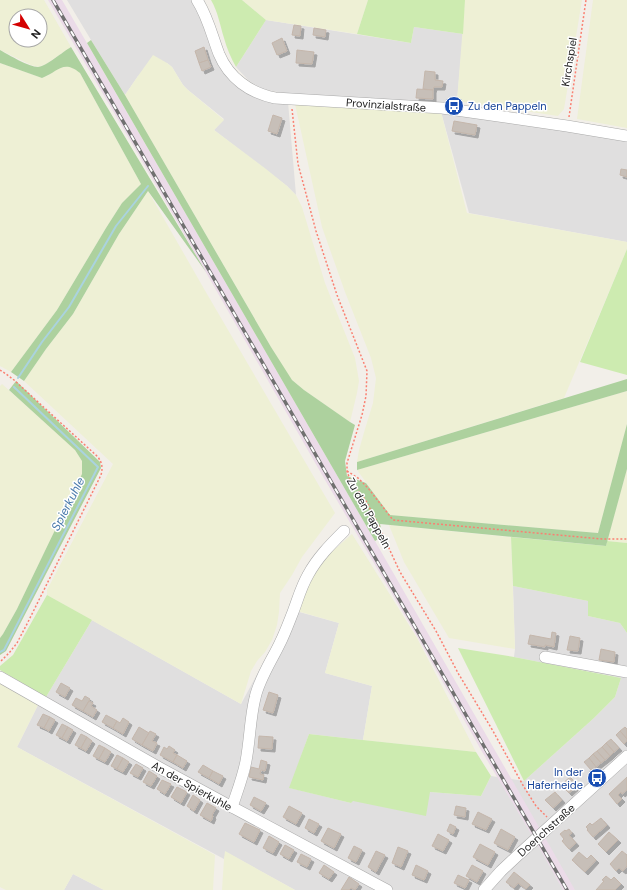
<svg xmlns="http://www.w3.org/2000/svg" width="627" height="890" font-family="'DM Sans',sans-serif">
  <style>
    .residential { fill: #e0dfdf }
    .industrial { fill: #ebdbe8 }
    .farmland { fill: #eef0d5; fill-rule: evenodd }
    .grass { fill: #cdebb0 }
    .forest { fill: #add19e }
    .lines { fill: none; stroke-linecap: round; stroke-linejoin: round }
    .stream { stroke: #aad3df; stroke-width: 2 }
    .building { fill: #c7bfb8; stroke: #c4b6ab; filter: url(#shadow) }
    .minor-casing { stroke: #a9a9a9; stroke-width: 12 }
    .path { stroke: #fa8072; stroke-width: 1.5; stroke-dasharray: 2 2; stroke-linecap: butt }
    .minor { stroke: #fff; stroke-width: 11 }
    .rail-casing { stroke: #707070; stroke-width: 3.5 }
    .rail { stroke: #fff; stroke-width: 2; stroke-dasharray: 6; stroke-linecap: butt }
    .labels { text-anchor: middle; stroke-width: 3; stroke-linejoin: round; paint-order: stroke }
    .street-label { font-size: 11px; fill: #222; stroke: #fff }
    .transit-label { font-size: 11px; fill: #164399; stroke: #fff; text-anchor: start }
    .water-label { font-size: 12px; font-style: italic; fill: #4a7aab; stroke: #fff }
  </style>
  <defs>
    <filter id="shadow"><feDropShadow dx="3" dy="3" stdDeviation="0" flood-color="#0004"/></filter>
  </defs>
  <rect width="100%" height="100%" fill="#f2efe9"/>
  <g class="residential">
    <polygon points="67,0 192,0 226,73 288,102 296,195 287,186 214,130 224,119 188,90 183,85 172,67 167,63 138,76 125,95 91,40"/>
    <polygon points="266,20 411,43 414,27 463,34 457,101 451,105 283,93 262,89 248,80 236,67"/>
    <polygon points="441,112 627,140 627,242 469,213"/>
    <polygon points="513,586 588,601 588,616 620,623 627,633 627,890 295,890 226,852 224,859 17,747 38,705 46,697 92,620 241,704 292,610 339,623 325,673 372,686 363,740 309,734 290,788 351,803 352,800 430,792 481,796 491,776 524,781 594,718 615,697 621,678 514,657 515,649"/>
    <polygon points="73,874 104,890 64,890"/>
  </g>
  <polygon class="industrial" points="48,0 62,0 375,541 575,890 563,890 540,849 481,750 418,638 325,480 134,147"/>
  <g class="farmland">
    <path d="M0,0H44L71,47L46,64L39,67L31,65L0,50ZM16,16H40V40H16Z"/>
    <polygon points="242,0 368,0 357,34 266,20"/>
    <polygon points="465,0 582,0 564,109 558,116 457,101"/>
    <polygon points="593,0 627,0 627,128 577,119"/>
    <polygon points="153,55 167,63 172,67 183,85 188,90 224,120 214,130 266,169 287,186 296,195 302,207 325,283 355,358 359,381 357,393 350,422 304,390 292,380 285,370 271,347 125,95 138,76"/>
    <polygon points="0,63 42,78 49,75 57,69 67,66 75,68 80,73 141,184 122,203 106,228 57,310 11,372 0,366"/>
    <polygon points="295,104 441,112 467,213 627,242 627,249 564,398 357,462 359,450 365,429 373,403 376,378 371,358 345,292 322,227"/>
    <polygon points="148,191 207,294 335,513 302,557 292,575 280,593 279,612 277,625 272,640 265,652 257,661 251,671 241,704 47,595 47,590 113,464 24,381 46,349 73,314 119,234"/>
    <polygon points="2,384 75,450 82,461 82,475 17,609 3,634 0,638 0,386"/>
    <polygon points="627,391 627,424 598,533 390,515 357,470"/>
    <polygon points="627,469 627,543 607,541"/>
    <polygon points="389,525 511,537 515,649 449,638 404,562"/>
    <polygon points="352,534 417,638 476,752 363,740 372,686 325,673 339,623 297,611 311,578 327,556"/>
    <polygon points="0,682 38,705 17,747 215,855 213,890 104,890 73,874 64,890 6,890 0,887"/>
    <polygon points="225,851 295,890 222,890 224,859"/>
  </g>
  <g class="grass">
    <path d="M211,0H242L266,20L236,67C231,58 227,49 224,38C220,25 218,12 211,0Z"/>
    <polygon points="368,0 465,0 463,34 414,27 411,43 357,34"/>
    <polygon points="627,249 627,375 580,362"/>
    <polygon points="511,537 606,546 607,541 627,543 627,633 620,623 588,616 588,601 513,586"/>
    <polygon points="47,595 92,620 46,697 0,670 0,666 13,655"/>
    <polygon points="458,648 514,657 621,678 615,697 594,718 524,781"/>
    <polygon points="309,734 363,740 476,752 491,776 481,796 430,792 426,816 353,801 351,803 289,788"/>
  </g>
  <g class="forest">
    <polygon points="91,40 125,95 271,347 292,380 304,390 350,422 355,425 345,461 347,476 366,483 390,515 598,533 627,424 627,469 606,546 380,524 383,536 375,541 87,43"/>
    <path d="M71,47L206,272L148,191L119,234L73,314L46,349L24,381L11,372L57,310L106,228L122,203L141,184L80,73C63,59 58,72 42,78L0,63V50C9,55 29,67 38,67C45,67 64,51 71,47Z"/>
    <polygon points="627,379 627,391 357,470 357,462"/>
    <polygon points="16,381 100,462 101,468 6,651 0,655 0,638 3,634 17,609 82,474 82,461 75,450 9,390"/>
  </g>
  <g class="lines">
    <g class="stream">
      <polyline points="18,378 42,342 69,307 116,226 148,186"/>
      <polyline points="0,652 4,650 98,467 14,387"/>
    </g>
  </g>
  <g class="building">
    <polygon points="294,25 301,26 300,36 292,35"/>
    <polygon points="314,28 326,30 325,37 313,35"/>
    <polygon points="282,38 287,51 277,55 272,43"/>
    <polygon points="204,47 208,60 199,63 195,51"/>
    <polygon points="297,50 314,52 312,64 296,63"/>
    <polygon points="208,60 211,67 202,71 199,63"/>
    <polygon points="425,71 435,72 435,80 443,81 442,87 434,87 433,90 423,89"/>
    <polygon points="417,89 433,90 433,99 416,98"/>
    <polygon points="273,115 282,118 277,134 268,131"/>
    <polygon points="454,121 477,125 475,135 452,131"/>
    <polygon points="621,169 627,170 627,177 620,175"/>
    <polygon points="552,632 556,633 554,647 545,645 545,647 528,644 530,635 551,639"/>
    <polygon points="570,636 580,638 578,651 567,650"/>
    <polygon points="601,649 615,652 614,662 599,660"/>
    <polygon points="61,683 70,688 65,697 56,692"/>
    <polygon points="269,692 278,695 273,713 263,710"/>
    <polygon points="85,696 90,699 83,711 72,705 76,698 82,701"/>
    <polygon points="89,701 93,703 91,706 97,710 93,717 83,711"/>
    <polygon points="43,714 50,717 44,728 37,725"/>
    <polygon points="106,715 117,721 113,728 102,722"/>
    <polygon points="50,717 55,720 49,731 44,728"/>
    <polygon points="123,718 129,722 123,734 113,728 117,721 120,723"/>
    <polygon points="62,724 68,727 62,738 56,735"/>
    <polygon points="68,727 73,730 67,741 62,738"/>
    <polygon points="139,727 149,733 142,745 132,739"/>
    <polygon points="625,727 627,729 627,739 620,731"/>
    <polygon points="150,731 156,734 152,741 157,743 153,751 142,745"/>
    <polygon points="620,731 627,739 627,741 624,744 616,735"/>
    <polygon points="81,734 87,737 81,748 75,745"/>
    <polygon points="259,736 273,737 272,749 258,748"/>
    <polygon points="87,737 92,741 86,751 81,748"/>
    <polygon points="611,739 619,748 614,752 606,743"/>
    <polygon points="606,743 614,752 610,756 602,747"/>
    <polygon points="99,745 105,748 99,759 93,756"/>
    <polygon points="169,746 175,750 173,753 177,755 173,762 160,755 164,747 167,749"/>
    <polygon points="602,747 610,756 605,760 597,751"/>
    <polygon points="105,748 111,752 105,762 99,759"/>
    <polygon points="597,751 605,760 601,763 593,754"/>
    <polygon points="593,754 601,763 596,767 589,758"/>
    <polygon points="117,755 123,758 117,769 111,766"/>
    <polygon points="177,755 187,761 183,768 173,762"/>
    <polygon points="123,758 129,762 123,772 117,769"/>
    <polygon points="589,758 596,767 592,771 584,762"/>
    <polygon points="261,760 267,762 265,771 261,770 260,774 264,775 263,780 249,777 251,767 259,769"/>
    <polygon points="136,764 143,768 138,777 130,773"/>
    <polygon points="203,765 213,771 209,778 198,772"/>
    <polygon points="149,771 157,776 151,786 143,782"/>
    <polygon points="213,771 223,776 219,784 209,778"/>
    <polygon points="570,777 578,785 569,793 561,785"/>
    <polygon points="627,777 627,790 622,794 621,792 618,795 622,799 617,804 609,794"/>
    <polygon points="162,780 171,784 165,794 157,789"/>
    <polygon points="177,787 187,792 181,803 171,797"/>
    <polygon points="555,792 562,800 553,808 545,800"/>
    <polygon points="193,795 200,800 194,811 187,806"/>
    <polygon points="254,797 266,803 261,811 250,805"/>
    <polygon points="207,803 216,808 212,815 213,816 211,821 200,815"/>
    <polygon points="289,806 302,813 296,824 283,817"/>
    <polygon points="456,806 466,808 465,817 454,815"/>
    <polygon points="478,812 492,819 486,830 472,824"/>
    <polygon points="601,818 607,825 593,837 587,830 588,829 586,827 590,823 592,825"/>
    <polygon points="309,819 319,824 314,833 305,828"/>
    <polygon points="245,823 260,830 254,842 239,834"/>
    <polygon points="450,824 456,827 453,834 447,831"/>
    <polygon points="328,828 341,834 334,848 321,841"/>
    <polygon points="501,829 515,837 508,850 494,843"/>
    <polygon points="569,829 572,833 569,835 576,843 569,849 562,841 564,839 560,834 565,830 566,831"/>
    <polygon points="609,832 618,840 606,852 598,844"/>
    <polygon points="438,834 449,840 443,851 432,846"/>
    <polygon points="269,836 279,842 273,853 263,848"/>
    <polygon points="480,844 495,852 488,865 473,857"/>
    <polygon points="285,845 294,850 289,859 280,854"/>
    <polygon points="354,846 362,850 356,862 348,858"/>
    <polygon points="398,847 408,851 401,867 392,863"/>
    <polygon points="376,851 385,855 376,872 368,867"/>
    <polygon points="622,851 627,855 627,866 623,871 619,868 616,871 610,864"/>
    <polygon points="579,852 587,859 591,855 596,860 585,872 572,860"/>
    <polygon points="301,854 311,859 307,867 297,862"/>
    <polygon points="324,865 334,872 329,879 319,873"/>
    <polygon points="416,865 428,871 424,880 412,875"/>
    <polygon points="472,865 483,871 477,882 466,876"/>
    <polygon points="514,872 530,885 526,889 518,883 514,888 506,882"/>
    <polygon points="458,875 469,880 465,888 454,883"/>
    <polygon points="606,876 611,880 614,877 621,884 615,890 596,890 604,881 602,880"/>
    <polygon points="349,877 359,884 355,890 351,888 349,890 341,890"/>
  </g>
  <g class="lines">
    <defs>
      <g id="minor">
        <path d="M197,0C208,17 212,36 219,54C229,78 250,93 275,98L442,108L567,126L627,136"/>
        <polyline points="545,657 627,672"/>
        <polyline points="0,677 160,768 232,807 387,890"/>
        <path d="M232,807C237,792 243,777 246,761C250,740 250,718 255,698C259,679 272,660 280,643C285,633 289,622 293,612C298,599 301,587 308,575C317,558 331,544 344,531"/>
        <polyline points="484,890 501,871 517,856 627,756"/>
      </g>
    </defs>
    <use href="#minor" class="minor-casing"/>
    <g class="path">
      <polyline points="292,109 298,164 316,231 337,295 367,371 366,396 362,415 347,463 347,471 350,480 366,501 376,520 388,546 393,557 400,572 436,631 458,673 493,731 524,787 536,806 547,817"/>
      <polyline points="569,117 586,0"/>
      <path d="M0,370L6,374L14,380L98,457C102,463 103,467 101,475L28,622L17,643L9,653L0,662"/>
      <polyline points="347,471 358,478 368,488 393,520 602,539 627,539"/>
    </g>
    <use href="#minor" class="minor"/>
    <defs>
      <polyline id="rail" points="53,0 567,890"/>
    </defs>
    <use href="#rail" class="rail-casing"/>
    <use href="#rail" class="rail"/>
  </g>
  <defs>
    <symbol id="bus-disc" viewBox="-11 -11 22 22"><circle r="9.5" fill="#1a4fb4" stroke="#fff"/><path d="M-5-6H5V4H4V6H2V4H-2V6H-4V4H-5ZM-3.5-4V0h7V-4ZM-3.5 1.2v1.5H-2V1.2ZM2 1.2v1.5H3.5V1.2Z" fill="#fff"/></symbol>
  </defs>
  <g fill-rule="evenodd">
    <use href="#bus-disc" x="443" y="95" width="22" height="22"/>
    <use href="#bus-disc" x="586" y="767" width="22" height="22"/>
  </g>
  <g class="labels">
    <g class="street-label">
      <text transform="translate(569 62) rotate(-81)" y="4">Kirchspiel</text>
      <text transform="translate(386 105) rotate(4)" y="4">Provinzialstraße</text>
      <text transform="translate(369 513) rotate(61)" y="4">Zu den Pappeln</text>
      <text transform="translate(192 786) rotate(29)" y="4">An der Spierkuhle</text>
      <text transform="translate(546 830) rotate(-42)" y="4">Doenchstraße</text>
    </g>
    <g class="transit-label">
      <text x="468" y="110">Zu den Pappeln</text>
      <text x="583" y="776" text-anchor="end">In der<tspan x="583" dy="13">Haferheide</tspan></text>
    </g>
    <g class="water-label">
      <text transform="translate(68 504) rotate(-63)" y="4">Spierkuhle</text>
    </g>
  </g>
  <g transform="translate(28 28) rotate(127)"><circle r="19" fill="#ffffff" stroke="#a7a7a7"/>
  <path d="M0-3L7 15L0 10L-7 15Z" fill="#d40000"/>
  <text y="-6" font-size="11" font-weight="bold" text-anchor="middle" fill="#222222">N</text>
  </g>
</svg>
